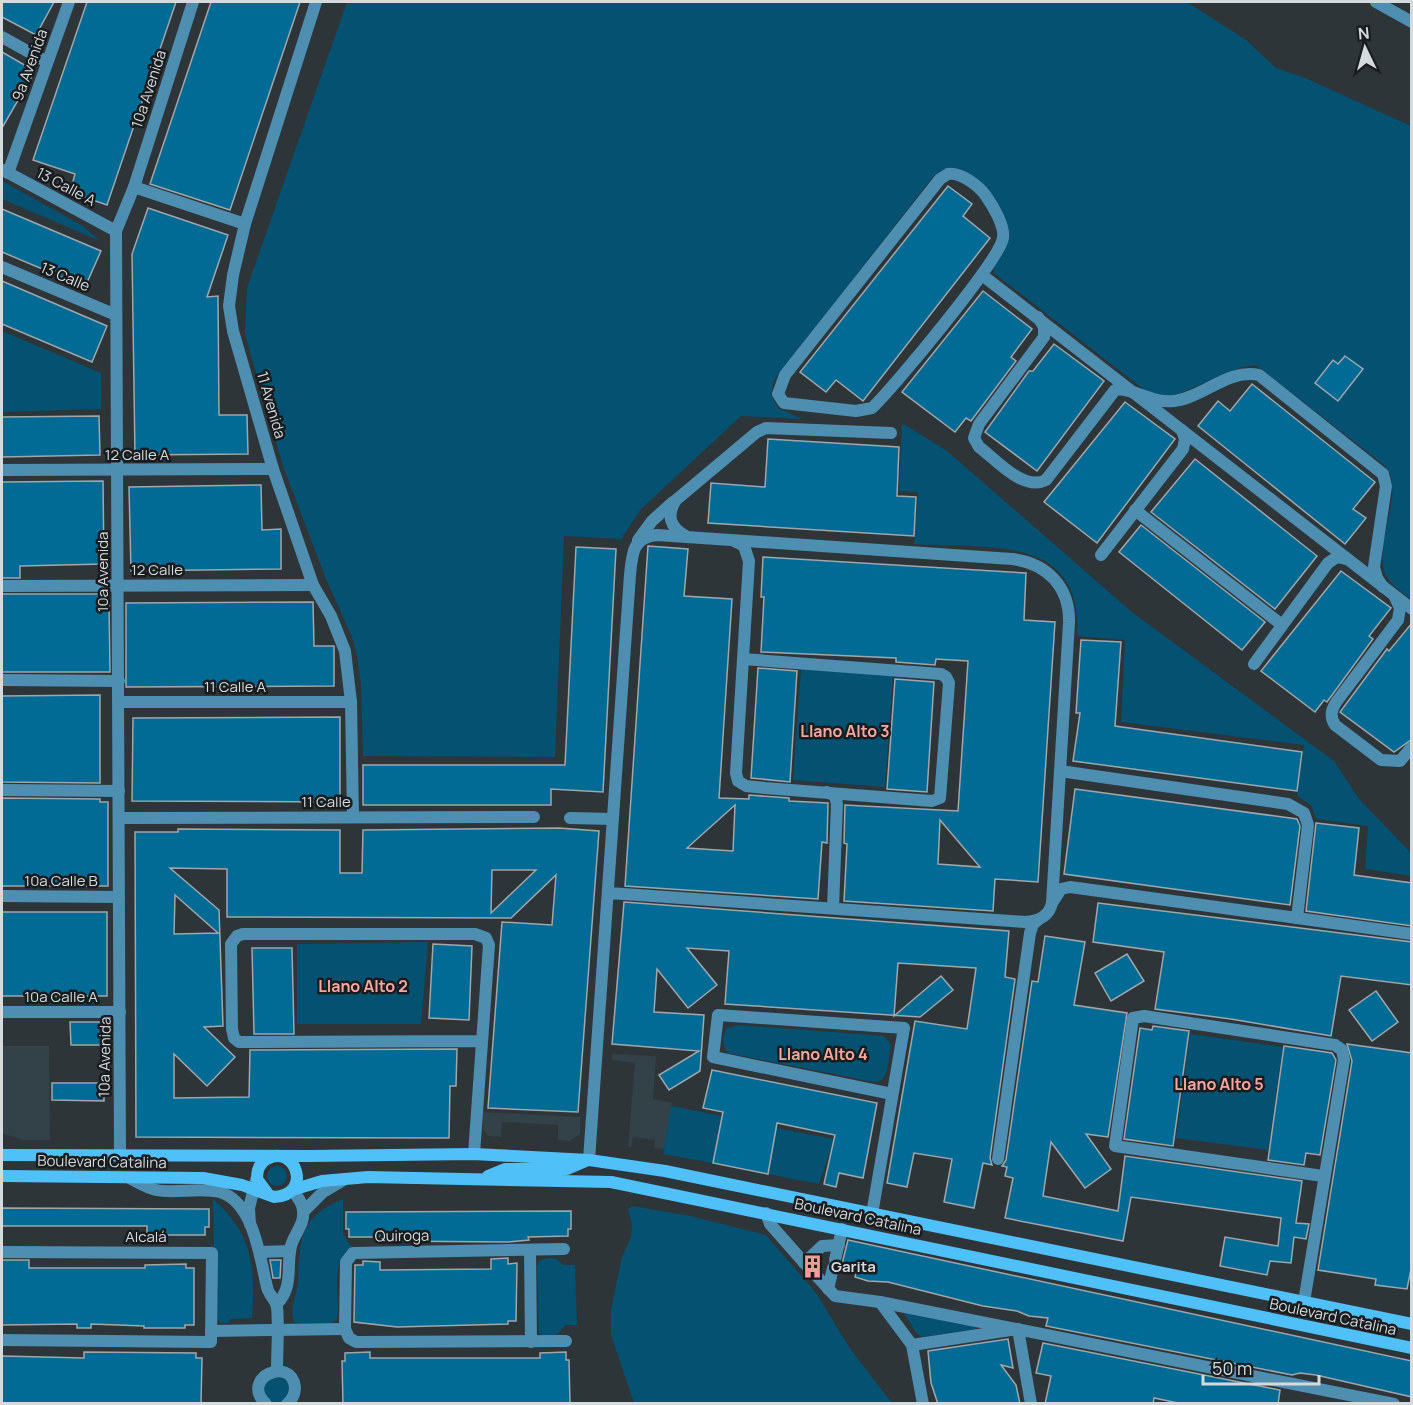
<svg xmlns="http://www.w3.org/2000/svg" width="1413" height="1405" font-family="Manrope,sans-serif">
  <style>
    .built { fill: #334148 }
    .green { fill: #045171 }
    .building { fill: #026b95; stroke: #9fa7ac; stroke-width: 1.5; fill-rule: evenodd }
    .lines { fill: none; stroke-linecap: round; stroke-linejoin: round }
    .street { stroke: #4d8eb1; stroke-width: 12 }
    .secondary { stroke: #50c0f8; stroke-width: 12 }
    .labels { text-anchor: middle; stroke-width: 5; stroke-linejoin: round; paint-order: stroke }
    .street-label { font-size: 15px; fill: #d5dadc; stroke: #191c1e }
    .poi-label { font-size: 15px; font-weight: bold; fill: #d5dadc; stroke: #191c1e; text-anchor: start }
    .neighbourhood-label { font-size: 16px; font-weight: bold; fill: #faa7a1; stroke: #191c1e }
  </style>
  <rect width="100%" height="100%" fill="#2e3539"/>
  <g class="built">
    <polygon points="2,1046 49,1046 50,1140 23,1140 2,1133"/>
    <polygon points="612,1054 656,1056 653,1099 672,1103 664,1149 654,1148 655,1140 633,1137 631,1147 628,1147 635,1063 612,1060"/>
    <polygon points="482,1112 580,1117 580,1134 570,1141 558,1140 558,1125 502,1122 501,1137 488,1136 483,1129"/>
  </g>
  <g class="green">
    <path d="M347,2H1187L1246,40L1276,68L1305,78L1411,126V599C1402,592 1390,585 1385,573C1373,542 1408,488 1383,464L1256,365L1242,367L1178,394L1168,396L1146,391L994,273L993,267L1010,237C1006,206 963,145 932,178L774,380L771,395L778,408L802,419L741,416L641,509L621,539L564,536L555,757L363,756L361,685L357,656L352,637L326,579L283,466L245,334L247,288Z"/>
    <polygon points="2,181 83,226 100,241 2,199"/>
    <polygon points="2,331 101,373 101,409 2,412"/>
    <path d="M902,423L947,451L1133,613L1334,761L1359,799L1411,853V876L1365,869L1368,826L1316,819L1311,805L1297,796L1304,745L1121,722L1125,640L1077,636C1083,533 988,549 914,544L918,492L899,491Z"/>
    <polygon points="801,669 893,676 885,787 793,780"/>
    <polygon points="428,942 421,1024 297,1024 297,944"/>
    <path d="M739,1025L884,1036L891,1045L887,1071L882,1080L874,1082L728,1053C722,1046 722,1035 727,1028Z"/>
    <polygon points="1190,1034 1283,1047 1268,1150 1176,1138"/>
    <polygon points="671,1106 722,1116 713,1163 663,1154"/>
    <polygon points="776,1128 834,1139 819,1184 768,1174"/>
    <circle cx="277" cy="1176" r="10"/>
    <path d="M213,1199C254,1235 255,1268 252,1318L230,1319L229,1323H222L215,1318Z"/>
    <path d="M343,1199V1234L352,1248C328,1264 341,1295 337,1319L331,1323H295C288,1309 297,1296 298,1282C300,1239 299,1217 343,1199Z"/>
    <polygon points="632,1206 690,1216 766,1235 816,1293 851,1350 892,1403 634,1403 611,1335 611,1310 617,1281 622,1257 631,1237 632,1224 628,1209"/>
    <polygon points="548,1258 557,1259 563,1265 575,1265 577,1325 566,1325 556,1335 544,1336 539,1333 537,1267 540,1260"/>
    <polygon points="902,1310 976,1326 976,1329 923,1337 917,1334"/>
    <circle cx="277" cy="1390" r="13"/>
  </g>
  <g class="building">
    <polygon points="2,2 54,2 36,35 2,17"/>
    <polygon points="87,2 176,2 107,205 70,192 75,174 33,160"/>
    <polygon points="211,2 300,2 230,210 150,184"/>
    <polygon points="2,52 35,71 2,128"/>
    <polygon points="948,186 972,204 963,216 990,238 863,401 836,380 826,392 800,372"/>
    <polygon points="148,208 228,235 207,297 218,296 219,415 247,415 248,454 135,455 132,254"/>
    <polygon points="2,209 101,251 85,287 2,252"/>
    <polygon points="2,281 107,326 92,362 2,324"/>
    <polygon points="983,291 1032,329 1011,357 1016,361 971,421 966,418 955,432 902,392"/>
    <polygon points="1054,344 1104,381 1037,471 985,432 1029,371 1033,371"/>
    <polygon points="1345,356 1363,369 1338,401 1315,383 1333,360 1338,364"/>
    <polygon points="1252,384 1375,482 1353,509 1366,518 1345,544 1198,426 1218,401 1230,411"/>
    <polygon points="1125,402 1175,439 1097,543 1044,502"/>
    <polygon points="99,416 100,455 2,457 2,417"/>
    <polygon points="768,439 899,447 897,496 916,497 914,536 708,523 711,483 765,487"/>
    <polygon points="1195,459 1317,556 1275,609 1151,512"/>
    <polygon points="103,481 104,564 20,566 20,578 2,578 2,482"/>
    <polygon points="261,485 262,530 281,529 281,569 131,571 129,487"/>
    <polygon points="1141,525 1265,622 1242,650 1119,552"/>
    <path d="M648,546L688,549L684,596L732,599L719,798L749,799V795L789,798V801L828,803L827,843L822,842L818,899L625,886ZM735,805L733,851L687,848Z"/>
    <polygon points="576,547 616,549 603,792 551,789 551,805 363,805 363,765 565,765"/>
    <path d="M763,557L1026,573L1024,620L1055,622L1038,882L995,879L993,911L844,901L847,844L844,843L845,805L958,811L968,661L936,659L935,665L896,662V658L761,652L764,597H761ZM940,820L980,867L938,864Z"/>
    <polygon points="1341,571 1391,608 1369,636 1373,639 1327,702 1324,700 1315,712 1261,671"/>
    <polygon points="2,594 104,594 104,603 109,603 110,672 2,672"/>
    <polygon points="313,602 314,646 334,646 334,686 126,687 126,603"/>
    <polygon points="1412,623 1412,739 1394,752 1340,712 1387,649 1389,651"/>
    <polygon points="1081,640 1121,642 1115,726 1302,752 1297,791 1073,761 1080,713 1076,713"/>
    <polygon points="758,668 797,671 790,782 751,778"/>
    <polygon points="895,679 934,682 927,792 887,789"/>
    <polygon points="100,695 100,783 2,782 2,696"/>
    <polygon points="340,717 340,802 132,801 133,718"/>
    <polygon points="1075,789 1297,819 1300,826 1290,905 1064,874"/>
    <polygon points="2,798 100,799 100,802 108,802 108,886 2,886"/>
    <polygon points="1316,823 1359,828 1354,875 1412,883 1412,926 1306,911"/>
    <path d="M559,828L599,831L578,1112L488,1108L502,922L552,925L556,875L511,918L227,917V869L170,868L219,910L223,1026L204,1027L235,1057L207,1086L174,1054V1098L249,1097L250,1050L457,1049L456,1086H450L449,1138L136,1137L135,832H178V829L340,830V873H362L363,830ZM492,870H536L491,913ZM175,895L218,933L174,934Z"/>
    <polygon points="624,902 1009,931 1005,977 1015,979 990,1158 992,1165 983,1163 974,1208 944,1202 952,1159 914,1153 907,1187 887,1183 915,1021 967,1029 976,968 898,963 894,1016 941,976 953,990 920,1017 725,1004 729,951 687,948 717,985 688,1008 657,969 654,1012 704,1015 700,1071 669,1090 659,1075 699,1051 612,1044"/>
    <polygon points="1098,903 1412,942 1412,985 1341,976 1331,1036 1231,1019 1155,1009 1164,952 1093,942"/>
    <rect x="2" y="912" width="105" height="84"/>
    <polygon points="1045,936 1085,942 1074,1005 1127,1013 1108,1137 1086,1134 1111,1169 1085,1188 1051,1142 1043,1196 1118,1211 1125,1156 1302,1181 1296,1223 1309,1224 1306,1239 1294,1237 1291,1263 1270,1261 1267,1275 1220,1266 1225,1237 1278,1246 1281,1218 1131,1197 1123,1241 1005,1218 1013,1178 1005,1176 1007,1167 1002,1166 1006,1160 1032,981 1038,982"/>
    <polygon points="433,944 472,946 469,1020 429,1018"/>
    <polygon points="252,948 292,948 294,1034 254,1034"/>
    <polygon points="1127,954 1144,981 1111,1001 1095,973"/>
    <polygon points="1376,991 1398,1022 1372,1041 1349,1010"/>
    <polygon points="70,1022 103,1022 103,1045 71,1045"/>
    <polygon points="1153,1026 1189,1031 1173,1146 1124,1139 1140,1028 1152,1030"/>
    <polygon points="1347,1044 1412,1053 1412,1264 1407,1289 1375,1285 1376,1279 1318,1270 1352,1061"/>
    <polygon points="1284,1046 1332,1053 1336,1060 1320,1155 1306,1153 1304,1165 1268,1160"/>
    <polygon points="712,1070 877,1103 863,1178 839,1173 836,1187 824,1184 835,1135 777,1123 768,1174 713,1163 723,1112 703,1108"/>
    <polygon points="52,1083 104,1083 104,1101 52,1100"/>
    <polygon points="2,1208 209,1209 209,1227 205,1227 205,1235 147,1235 147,1226 2,1226"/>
    <polygon points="571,1211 571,1229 568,1229 568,1236 528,1237 529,1240 508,1242 387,1241 387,1237 349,1237 349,1229 346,1229 346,1212"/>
    <polygon points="848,1240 1412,1361 1412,1397 1316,1375 1300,1373 1292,1375 1046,1326 1048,1318 1029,1316 1017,1311 983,1306 888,1282 868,1281 855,1277 857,1268 840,1272"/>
    <polygon points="508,1258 508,1264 517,1263 516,1321 508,1321 508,1324 397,1327 354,1322 355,1265 363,1265 363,1261 380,1262 380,1270 491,1269 491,1259"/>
    <polygon points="2,1260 29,1260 29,1268 145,1268 145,1265 186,1264 186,1268 194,1268 194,1325 185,1325 185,1328 144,1328 144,1326 91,1324 91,1328 77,1328 77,1324 2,1325"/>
    <polygon points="281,1260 280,1278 273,1278 270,1260"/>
    <polygon points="1008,1339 1013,1368 1001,1365 1016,1385 1020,1404 938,1404 931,1383 928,1351"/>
    <polygon points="1043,1343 1280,1390 1278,1404 1183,1404 1154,1398 1153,1404 1045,1404 1051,1376 1036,1373"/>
    <polygon points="84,1352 196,1353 196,1358 202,1358 201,1404 2,1404 2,1356 84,1358"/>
    <polygon points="370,1352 370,1358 540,1358 540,1353 566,1352 566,1360 569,1360 570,1404 343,1404 342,1361 345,1361 345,1353"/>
  </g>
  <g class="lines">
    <g class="street">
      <polyline points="316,2 245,224 233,275 229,306 233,331 273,469 313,585 331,616 345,651 351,702 353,817"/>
      <polyline points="1376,2 1412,22"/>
      <polyline points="2,37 47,62"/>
      <polyline points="3,170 116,231"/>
      <polyline points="8,173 69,2"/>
      <path d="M948,174C961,172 979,186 986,196C993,206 1005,226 1003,238C999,261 894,387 872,408L856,411L784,403L778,394L785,375L940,179Z"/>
      <polyline points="134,187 245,224"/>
      <polyline points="2,267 116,315"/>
      <polyline points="982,275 1412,609"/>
      <path d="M1038,317L1044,327V337L979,424L974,438L979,447C996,459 1023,492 1046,480L1115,390C1130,386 1152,404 1174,401C1202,398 1229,368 1259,375L1383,474L1386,486L1374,567L1377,578L1383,587"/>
      <polyline points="2,470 273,469"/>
      <polyline points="1135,510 1282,625"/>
      <path d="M686,536C670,528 666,515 676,500L757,432L766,428L891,433"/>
      <polyline points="638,540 652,521 673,502"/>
      <polyline points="734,541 744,546 749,561 736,773 738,781 746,786 765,788 932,801 940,798 949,683 946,677 941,674 743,659"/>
      <polyline points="1101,555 1183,449 1185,439 1182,430"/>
      <polyline points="2,586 313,585"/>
      <path d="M1395,597L1400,608L1398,620L1340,697C1333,706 1328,714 1335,725L1381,760L1400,761L1412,747"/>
      <polyline points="1254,664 1328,563 1337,557 1347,559"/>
      <polyline points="2,680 119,681"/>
      <polyline points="119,702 351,702"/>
      <polyline points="2,790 119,791"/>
      <polyline points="827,792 835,796 837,804 833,908"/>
      <polyline points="119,818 534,817"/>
      <polyline points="570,818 613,819"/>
      <polyline points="2,896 119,897"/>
      <polyline points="1052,903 1061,889 1070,887 1297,918 1308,825 1304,813 1288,804 1060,771"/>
      <polyline points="1297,918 1412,934"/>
      <polyline points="2,1012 120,1012"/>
      <polyline points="120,1154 116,231 134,187 193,2"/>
      <polyline points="474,1154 489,945 486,938 475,934 243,934 237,936 231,944 232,1029 234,1038 239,1042 481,1041"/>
      <polyline points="998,1159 1030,933 1033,924 1038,920"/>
      <path d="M589,1160L630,575C632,553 633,537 657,535L1012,559C1047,563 1070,587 1069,623L1052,903C1049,917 1038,921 1025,922L609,893"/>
      <path d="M131,1179C139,1183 147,1188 156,1190C176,1194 199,1187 220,1192C254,1202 260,1259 267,1287C268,1294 276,1300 277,1307C279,1327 277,1350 277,1371"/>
      <polyline points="304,1211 323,1192 345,1179"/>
      <polyline points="766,1213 770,1224 808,1267"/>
      <polyline points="872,1214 904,1028 718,1015 713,1057 892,1094"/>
      <polyline points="250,1224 249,1208 256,1180"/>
      <polyline points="564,1249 353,1253 346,1262 345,1329 349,1338 356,1342 566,1341"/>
      <polyline points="530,1250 531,1342"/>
      <polyline points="2,1252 212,1253 211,1342 2,1340"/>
      <polyline points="261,1252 290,1251"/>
      <polyline points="835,1260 842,1229"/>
      <polyline points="804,1263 822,1246 839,1245"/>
      <polyline points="813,1272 835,1296 880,1302 1394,1404"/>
      <polyline points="828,1289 833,1268"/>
      <polyline points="880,1302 912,1345 923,1404"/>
      <polyline points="1304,1302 1344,1060 1342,1050 1335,1045 1144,1016 1133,1018 1115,1146 1323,1176"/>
      <path d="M277,1304C294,1286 286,1267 291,1246C294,1234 305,1224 303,1211C303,1203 297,1196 292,1190"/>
      <polyline points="211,1331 345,1329"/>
      <polyline points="912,1345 1018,1329 1031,1404"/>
      <path d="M266,1404C239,1378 291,1355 295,1387C295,1394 293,1399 287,1404"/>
    </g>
    <g class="secondary">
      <polyline points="2,1155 309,1156 474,1154 589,1160 665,1171 1412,1324"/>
      <path d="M2,1176L203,1178L242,1185L274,1197C314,1195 295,1143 267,1159C259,1163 257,1171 257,1179L268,1194"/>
      <polyline points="488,1176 505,1169 567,1169 588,1160"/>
      <polyline points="292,1190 322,1181 368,1177 611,1182 1412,1348"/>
    </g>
  </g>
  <defs>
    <symbol id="building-bare" viewBox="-9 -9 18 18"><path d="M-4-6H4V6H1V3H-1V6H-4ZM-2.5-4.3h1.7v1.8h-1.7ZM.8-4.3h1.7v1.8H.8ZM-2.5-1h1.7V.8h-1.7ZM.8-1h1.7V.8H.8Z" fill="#f59c96" stroke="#191c1e" stroke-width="2.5" paint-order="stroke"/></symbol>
  </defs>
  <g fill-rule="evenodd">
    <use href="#building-bare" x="796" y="1250" width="33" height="33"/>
  </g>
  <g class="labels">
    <g class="street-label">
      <text transform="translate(30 65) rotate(-70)" y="5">9a Avenida</text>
      <text transform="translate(149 89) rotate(-72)" y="5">10a Avenida</text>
      <text transform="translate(66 187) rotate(28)" y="5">13 Calle A</text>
      <text transform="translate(65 277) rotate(23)" y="5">13 Calle</text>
      <text transform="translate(271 405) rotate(74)" y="5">11 Avenida</text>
      <text x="137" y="460">12 Calle A</text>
      <text x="157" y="575">12 Calle</text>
      <text transform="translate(103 572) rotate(-90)" y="5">10a Avenida</text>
      <text x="235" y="692">11 Calle A</text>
      <text x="326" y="807">11 Calle</text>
      <text x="61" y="886">10a Calle B</text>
      <text x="61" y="1002">10a Calle A</text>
      <text transform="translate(105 1057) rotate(-89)" y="5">10a Avenida</text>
      <text transform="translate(102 1162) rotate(1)" y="5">Boulevard Catalina</text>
      <text transform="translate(858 1217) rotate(12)" y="5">Boulevard Catalina</text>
      <text transform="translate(402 1236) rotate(-1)" y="5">Quiroga</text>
      <text x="146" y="1242">Alcalá</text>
      <text transform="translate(1333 1317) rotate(12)" y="5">Boulevard Catalina</text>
    </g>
    <g class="poi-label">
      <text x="831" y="1272">Garita</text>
    </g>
    <g class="neighbourhood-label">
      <text x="845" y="737">Llano Alto 3</text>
      <text x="363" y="992">Llano Alto 2</text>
      <text x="823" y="1060">Llano Alto 4</text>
      <text x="1219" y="1090">Llano Alto 5</text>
    </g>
  </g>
  <rect width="1413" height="1405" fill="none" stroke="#d5dadc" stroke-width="6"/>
  <g transform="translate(1365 48) rotate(355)" stroke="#191c1e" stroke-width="4.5" paint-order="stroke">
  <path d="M0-4.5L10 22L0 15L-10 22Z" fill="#d5dadc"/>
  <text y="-9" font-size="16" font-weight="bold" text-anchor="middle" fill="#d5dadc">N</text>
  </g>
  <path d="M1203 1375v9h116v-9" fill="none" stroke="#d5dadc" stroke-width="3"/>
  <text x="1212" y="1375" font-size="18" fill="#d5dadc" stroke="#191c1e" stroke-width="4.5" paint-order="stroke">50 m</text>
</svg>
